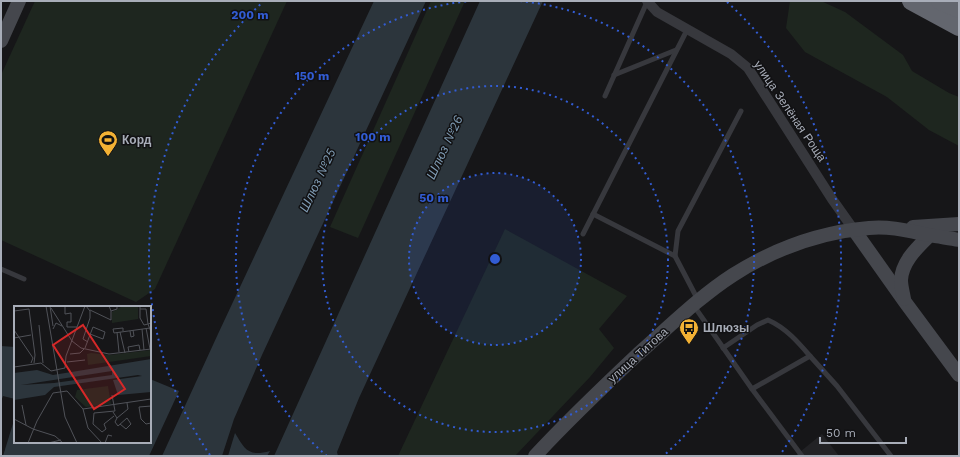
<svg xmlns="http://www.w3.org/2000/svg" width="960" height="457" font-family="'Work Sans',sans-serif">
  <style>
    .built { fill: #222225 }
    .green { fill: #1e261f }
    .water { fill: #2c353c }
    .pier { fill: #161618 }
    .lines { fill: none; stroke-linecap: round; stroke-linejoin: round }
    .lane { stroke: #37383d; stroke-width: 5 }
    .street { stroke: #37383d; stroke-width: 10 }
    .secondary { stroke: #45474d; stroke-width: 14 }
    .highway { stroke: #63666e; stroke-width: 18 }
    .ring { fill: none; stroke: #325cd3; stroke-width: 2; stroke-dasharray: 2 4 }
    .labels { text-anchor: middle; stroke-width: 3; stroke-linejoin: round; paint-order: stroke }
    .street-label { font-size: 12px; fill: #a8adb8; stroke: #111113 }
    .poi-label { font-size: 12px; font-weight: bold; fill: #a8adb8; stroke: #111113; text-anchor: start }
    .water-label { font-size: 13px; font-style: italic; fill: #7f9bb3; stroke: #111113 }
    .inset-road { fill: none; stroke: #505258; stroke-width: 1 }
    .view { fill: #d62828; fill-opacity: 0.15; stroke: #d62828; stroke-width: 2 }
    .inset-edge { fill: none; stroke: #a8adb8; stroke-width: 2 }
    .centre { fill: #325cd3; stroke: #111113; stroke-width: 2 }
    .ring-label { font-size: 12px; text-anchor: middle; font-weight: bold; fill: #325cd3; stroke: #111113; stroke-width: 3; stroke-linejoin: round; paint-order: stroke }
  </style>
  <rect width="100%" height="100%" fill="#161618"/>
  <polygon class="built" points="822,434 839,456 795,456"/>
  <g class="green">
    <polygon points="35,1 287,1 155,289 136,302 1,240 1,75"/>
    <polygon points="431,1 465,1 358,238 330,227"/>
    <polygon points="790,1 821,1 845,12 903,55 912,71 949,93 959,97 959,146 929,130 887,97 805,52 786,28"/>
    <polygon points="505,229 627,296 599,329 614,348 590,377 515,456 398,456"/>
  </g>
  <g class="water">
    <polygon points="374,1 426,1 262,355 234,419 222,456 162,456 218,334"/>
    <polygon points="480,1 543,1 359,398 337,452 338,456 274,456"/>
    <polygon points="1,346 15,347 15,442 150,442 150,379 179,391 149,456 1,456"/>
    <path d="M235,433C245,450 249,457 270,451L267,456H228Z"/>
  </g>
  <polygon class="pier" points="3,396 15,399 15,417 3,456 1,456 1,401"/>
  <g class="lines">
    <g class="lane">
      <polyline points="614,75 676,50"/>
      <polyline points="605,96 647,2"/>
      <polyline points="593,214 675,256"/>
      <polyline points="583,234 687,30"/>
      <polyline points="1,269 24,279"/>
      <polyline points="698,300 675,256 678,231 741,111"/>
      <polyline points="694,306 752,389 802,456"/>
      <path d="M723,348L757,325L768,320C786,328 798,342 810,356"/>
      <polyline points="752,389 810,356 837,386 891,456"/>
    </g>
    <polyline class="street" points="647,1 657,12 731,54 748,68 832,199 854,230"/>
    <g class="secondary">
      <polyline points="1,41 19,1"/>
      <polyline points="913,227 959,224"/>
      <polyline points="854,230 905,302 959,375"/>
      <path d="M904,299C903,293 901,286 901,280C902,261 918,247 930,235"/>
      <path d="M535,456C568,420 603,387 638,354C669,327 699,297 733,275C774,249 821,232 869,228C890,226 909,231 929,235C939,237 949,238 959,240"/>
    </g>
    <g class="highway">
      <polyline points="911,1 959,27"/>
      <polyline points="940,1 959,9"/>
    </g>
  </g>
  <circle cx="495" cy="259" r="86" fill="#325cd3" fill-opacity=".12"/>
  <g class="ring">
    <circle cx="495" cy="259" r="86"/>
    <circle cx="495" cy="259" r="173"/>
    <path d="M327 456A259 259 0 0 1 470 1M520 1A259 259 0 0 1 663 456"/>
    <path d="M210 455A346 346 0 0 1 263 2M727 2A346 346 0 0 1 780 455"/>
  </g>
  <defs>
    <symbol id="stadium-pin" viewBox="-11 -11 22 30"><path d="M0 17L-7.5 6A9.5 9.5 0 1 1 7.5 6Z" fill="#f2b134" stroke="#111113"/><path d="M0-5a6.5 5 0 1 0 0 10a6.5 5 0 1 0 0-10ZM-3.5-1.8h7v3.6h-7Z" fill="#111"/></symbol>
    <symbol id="bus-pin" viewBox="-11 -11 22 30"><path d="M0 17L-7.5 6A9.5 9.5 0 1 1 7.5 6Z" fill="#f2b134" stroke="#111113"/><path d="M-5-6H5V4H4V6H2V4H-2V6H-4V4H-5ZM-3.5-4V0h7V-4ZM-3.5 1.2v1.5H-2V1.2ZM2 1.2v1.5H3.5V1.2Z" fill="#111"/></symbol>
  </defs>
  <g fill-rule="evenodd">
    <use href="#stadium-pin" x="97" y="129" width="22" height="30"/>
    <use href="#bus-pin" x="678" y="317" width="22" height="30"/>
  </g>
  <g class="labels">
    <g class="street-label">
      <text transform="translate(790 111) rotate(56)" y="4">улица Зелёная Роща</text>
      <text transform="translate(638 355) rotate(-42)" y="4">улица Титова</text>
    </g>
    <g class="poi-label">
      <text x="122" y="144">Корд</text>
      <text x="703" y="332">Шлюзы</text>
    </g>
    <g class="water-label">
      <text transform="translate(444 147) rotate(-65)" y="5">Шлюз №26</text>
      <text transform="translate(317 180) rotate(-65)" y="5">Шлюз №25</text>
    </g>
  </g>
  <g transform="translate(14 306)">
    <rect width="137" height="137" fill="#161618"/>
    <path d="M107,1H124V13L98,17V6ZM137,44V50L74,59L73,48L77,47L96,49ZM94,80L97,98L72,101L61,91L63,84Z" fill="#1e261f"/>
    <path d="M137,53V86L104,89L99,74L128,70L124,69L40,81L31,89L0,94V67L23,64L39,69ZM98,65V69L40,77L7,79Z" fill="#2c353c" fill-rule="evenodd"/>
    <path class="inset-road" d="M32,0L51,111L63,137M36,0L39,20M51,0V8L57,7V16H53V21H63M72,0L76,5V12L69,33L74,36M95,0L97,5L103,3V0M126,0V12L130,19L134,18L137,26M37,2L58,35L67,42L95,48L137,43M126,3H132L134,18L137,17M76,4L97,14V5M0,5L15,3L21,49L20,57M25,19L29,57M132,22L136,43M39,23L42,17L48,20M128,23L130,44M0,24L19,52L17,57M109,25V22L99,23L100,27L136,22M116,25L117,31L120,30L119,24M103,26L105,46M106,26L111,47M0,32L17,29M71,42L79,21L91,26L89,33L76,28M115,46L114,41L125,39L126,44M56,48L66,47L70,43M53,56L71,54M0,61L27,57L37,65L51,62L52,50L71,0M98,89L101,105L80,107L79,118L88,126L92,123L90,118L100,110M8,99L12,119M137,100L125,101L127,113L132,118L137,117M99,106L103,112L114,103L113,97M103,112L101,116L104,120L113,112L117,118L112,123L106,118M0,113L19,123L41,130L49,137M14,137L23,115L39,87L53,85L69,103M34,137L47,134M88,137L74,122L69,103L137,93M91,137L94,129L98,130"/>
    <path class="view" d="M69,19L111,83L80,103L39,39Z"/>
    <rect width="137" height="137" class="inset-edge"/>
  </g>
  <circle cx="495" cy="259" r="6" class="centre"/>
  <g class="ring-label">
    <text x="250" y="19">200 m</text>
    <text x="312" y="80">150 m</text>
    <text x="373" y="141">100 m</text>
    <text x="434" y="202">50 m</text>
  </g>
  <rect width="960" height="457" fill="none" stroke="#a8adb8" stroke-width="4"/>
  <path d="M820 437v6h86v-6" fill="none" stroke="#a8adb8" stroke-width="2"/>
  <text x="826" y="437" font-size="12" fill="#a8adb8" stroke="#111113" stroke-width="3" paint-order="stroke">50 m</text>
</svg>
